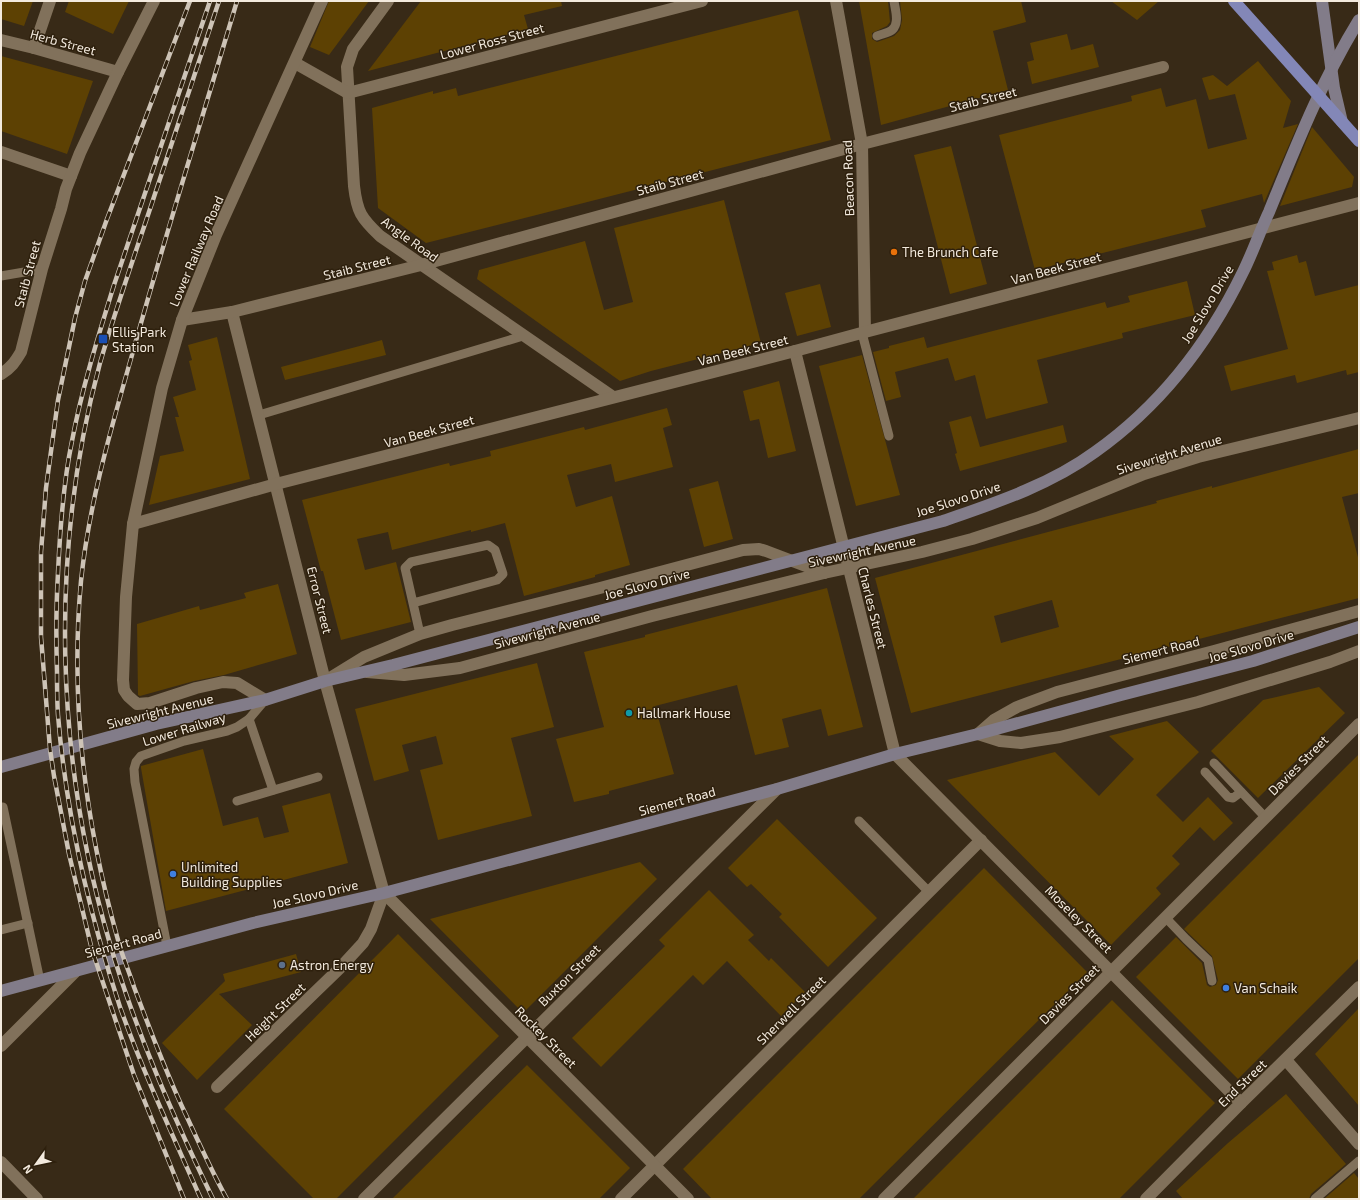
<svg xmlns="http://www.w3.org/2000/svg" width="1360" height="1200" font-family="'Exo 2',sans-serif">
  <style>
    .building { fill: #5d4103; fill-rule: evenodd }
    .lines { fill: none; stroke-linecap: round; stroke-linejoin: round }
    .service { stroke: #81715b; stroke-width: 9 }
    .minor { stroke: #81715b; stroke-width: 12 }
    .tertiary { stroke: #81715b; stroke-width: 12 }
    .secondary { stroke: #827c89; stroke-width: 12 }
    .primary { stroke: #8387b7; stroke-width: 12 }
    .rail-casing { stroke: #cec4b7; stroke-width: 4.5 }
    .rail { stroke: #2e200d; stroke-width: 3; stroke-dasharray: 9; stroke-linecap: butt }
    .food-dot { fill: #e8710a; stroke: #2e200d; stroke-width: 1.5 }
    .transit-dot { fill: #1a4fb4; stroke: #2e200d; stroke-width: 1.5 }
    .culture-dot { fill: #0f9aa8; stroke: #2e200d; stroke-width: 1.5 }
    .shop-dot { fill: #3f7fe0; stroke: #2e200d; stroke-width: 1.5 }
    .service-dot { fill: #5c6f8a; stroke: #2e200d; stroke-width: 1.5 }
    .labels { text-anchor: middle; stroke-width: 3; stroke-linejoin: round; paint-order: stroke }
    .street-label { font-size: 13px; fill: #f3eade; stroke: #2e200d }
    .poi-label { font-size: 13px; fill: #f3eade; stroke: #2e200d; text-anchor: start }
  </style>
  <rect width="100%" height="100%" fill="#382a17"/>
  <g class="building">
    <polygon points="1,1 33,1 24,26 1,19"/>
    <polygon points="69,1 129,1 113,34 65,12"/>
    <polygon points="329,1 369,1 329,55 310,47"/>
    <polygon points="421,1 561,1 562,6 524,15 528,29 368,71"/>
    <polygon points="859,1 888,1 890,22 887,26 872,33 872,39 877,42 894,36 900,30 902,20 900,1 1021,1 1026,22 993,31 1008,90 881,125"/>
    <polygon points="1111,1 1159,1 1137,20"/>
    <polygon points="798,10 831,140 426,243 378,208 372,108 433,91 433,94 456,88 458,96"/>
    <polygon points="1067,34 1071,50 1093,44 1099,67 1032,84 1027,62 1034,60 1030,43"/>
    <polygon points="1,56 93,81 67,154 1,131"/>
    <polygon points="1258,61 1291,101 1283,128 1298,124 1264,203 1262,194 1201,210 1206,227 1035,270 999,135 1132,101 1131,96 1161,88 1166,107 1196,99 1208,149 1247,139 1235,94 1209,100 1202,78 1213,75 1227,86"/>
    <polygon points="1312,127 1354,177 1352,187 1280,206"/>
    <polygon points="951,146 987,284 950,294 914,155"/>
    <polygon points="724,200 761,343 651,371 620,381 477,279 479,270 585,241 604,310 633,302 614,228"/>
    <polygon points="1297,255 1299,263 1306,261 1315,296 1359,285 1359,372 1347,375 1346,370 1297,383 1295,375 1231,391 1224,366 1288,349 1267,271 1274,270 1272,262"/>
    <polygon points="1187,281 1195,315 1122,333 1123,338 1037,360 1048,403 986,419 975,375 955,381 948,358 895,372 901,397 886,401 873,352 889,348 889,346 924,337 927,348 1105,302 1107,308 1130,302 1128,296"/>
    <polygon points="820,284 831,327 797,336 785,293"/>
    <polygon points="217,337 250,479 149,505 160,456 184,451 175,417 179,417 173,397 196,390 189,361 192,360 188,345"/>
    <polygon points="382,340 386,355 285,380 281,367"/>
    <polygon points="862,355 900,495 856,506 819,366"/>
    <polygon points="779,381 796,451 768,458 759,419 750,421 743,391"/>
    <polygon points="667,408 672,425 663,428 673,467 615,482 611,464 567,475 576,507 612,496 630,565 595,575 595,577 524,596 505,523 471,532 471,530 392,550 388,532 357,539 365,570 396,562 411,622 341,640 323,571 321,571 302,500 449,463 450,466 491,456 490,451 584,427 585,430"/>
    <polygon points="971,416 980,447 1063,425 1067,442 960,471 955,454 957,453 949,422"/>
    <path d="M1359,449V493L1342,497L1359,561V598L911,713L875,578L1157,503L1156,501L1212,486V488ZM1052,600L1059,627L1001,643L994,616Z"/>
    <polygon points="718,481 733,539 704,547 689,489"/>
    <polygon points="278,584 297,654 224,675 194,681 140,696 138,695 137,624 199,606 200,610 246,598 244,593"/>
    <polygon points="827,588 863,727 828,736 821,709 782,719 789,747 755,755 737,685 655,706 674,774 609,791 609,794 574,802 556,739 604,727 584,652 645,637 645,635"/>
    <polygon points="537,663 554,727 511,738 532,816 438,840 420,770 443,764 436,736 402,745 409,771 374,781 355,709"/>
    <polygon points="1319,687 1345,713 1258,798 1211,751 1263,700"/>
    <polygon points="1167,721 1199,752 1156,795 1183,822 1208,797 1233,823 1214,841 1200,827 1172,856 1180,864 1156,888 1161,894 1111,945 947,780 1055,752 1099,796 1134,759 1109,736"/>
    <polygon points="203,749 223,826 258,817 264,838 289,832 282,806 330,793 348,863 166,911 141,768 141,766"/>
    <polygon points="1359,754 1359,958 1238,1079 1136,977 1176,937 1202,963 1207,985 1210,987 1216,985 1218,980 1212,956 1184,929"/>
    <polygon points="777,819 877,918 828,967 779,917 782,914 751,884 747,887 728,868"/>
    <polygon points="640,862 657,879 523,1013 430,919"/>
    <polygon points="984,868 1087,972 859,1199 712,1199 683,1169"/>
    <polygon points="709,890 754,935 748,940 769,961 771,958 805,992 781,1016 727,961 703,985 693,975 601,1067 572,1038 665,946 659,940"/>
    <polygon points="398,934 499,1036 336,1199 314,1199 224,1109"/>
    <polygon points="296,954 301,972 219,994 252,1025 197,1080 162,1043 225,981 223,974"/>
    <polygon points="1112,1000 1215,1103 1119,1199 913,1199"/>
    <polygon points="1359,1008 1359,1106 1315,1054"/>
    <polygon points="527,1065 630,1168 599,1199 392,1199"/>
    <polygon points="1286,1094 1346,1164 1311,1194 1309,1199 1183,1199 1176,1191 1228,1143"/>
    <polygon points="1354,1173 1359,1179 1359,1199 1324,1199"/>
  </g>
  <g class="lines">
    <g class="service">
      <path d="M877,36C881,34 889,33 892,30C900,23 895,9 894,1"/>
      <polyline points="1,276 42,269"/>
      <polyline points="862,333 889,436"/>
      <polyline points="259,415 523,336"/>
      <polyline points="413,603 497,580 503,574 495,550 488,545 411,562 405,568 420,634"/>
      <polyline points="249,719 273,790"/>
      <polyline points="1214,763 1265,817"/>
      <polyline points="1205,772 1228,797 1233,798 1241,792"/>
      <polyline points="237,801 318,777"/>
      <polyline points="3,807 40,981"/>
      <polyline points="859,821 929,892"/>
      <polyline points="1165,917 1186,939 1208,960 1212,981"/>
      <polyline points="1,930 28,923"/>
      <polyline points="167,946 135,782 134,769 136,762 141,756 184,741 227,731 237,727 249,719 265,700"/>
      <polyline points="1315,1199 1359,1161"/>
    </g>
    <g class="minor">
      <path d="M388,1L353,49L347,67L354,186C357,212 361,218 380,236L613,397"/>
      <polyline points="836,1 862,144 865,332"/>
      <polyline points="1,40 34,48 118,72"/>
      <polyline points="34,48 50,1"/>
      <polyline points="295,63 348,93 702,1"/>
      <polyline points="1,152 71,176"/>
      <polyline points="232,312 325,681 364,657 420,634 452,625 600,588 743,550 759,549 766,551 824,573"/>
      <polyline points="182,320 232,312 421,265 862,144 1163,67"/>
      <polyline points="795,351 895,754"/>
      <path d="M1,374C11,368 15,362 21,352L42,269L61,209L66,189L80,153L118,72L154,1"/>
      <polyline points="133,524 276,484 795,351 865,332 1359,203"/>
      <polyline points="367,672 404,675 460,668 652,616 824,573 922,552 972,539 1037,518 1144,474 1198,457 1359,418"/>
      <polyline points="265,700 237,683 223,682 196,688 150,703 137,704 128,696 124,690 123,680 126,597 133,524 162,388 182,320 216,235 322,1"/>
      <polyline points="978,734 994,720 1017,707 1057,692 1214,651 1359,611"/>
      <polyline points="978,734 1000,741 1021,743 1060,737 1198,702 1330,662 1359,651"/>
      <polyline points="1,1046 76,971"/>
      <polyline points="1286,1060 1359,1144"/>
      <polyline points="217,1087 340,968 363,943 371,929 384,893"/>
      <polyline points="1241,1103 1359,987"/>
      <polyline points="1,1162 37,1199"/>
      <polyline points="364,1199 777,789"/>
      <polyline points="621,1199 981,840"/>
      <polyline points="884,1199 1359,724"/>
    </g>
    <g class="tertiary">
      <polyline points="325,681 384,893 688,1199"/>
      <polyline points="895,754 1241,1103 1146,1199"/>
    </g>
    <g class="secondary">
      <polyline points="1322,1 1334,88 1342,122"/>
      <path d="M1,767L156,724L265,700L325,681L393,665L943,521C995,503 1050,485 1095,452C1160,406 1209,342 1243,272C1253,252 1260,231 1269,212C1296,146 1322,80 1359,20"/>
      <polyline points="1,991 253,923 384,893 777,789 895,754 978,734 1121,695 1253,661 1359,627"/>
    </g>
    <polyline class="primary" points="1234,1 1359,141"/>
    <defs>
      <g id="rail">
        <polyline points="184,1199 134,1075 92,950 69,854 54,776 50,749 41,637 41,552 46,488 58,400 75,318 85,281 107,219 190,1"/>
        <path d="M201,1199C173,1136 143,1072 120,1007C89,913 66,814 58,715C57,701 57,687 57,672C56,639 56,606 58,573C60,529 63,484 72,441C82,388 98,337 114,285L210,1"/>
        <path d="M213,1199C173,1116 136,1032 110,944C55,757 49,552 100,363C114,315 130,268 146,221C171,147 195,74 219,1"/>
        <path d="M227,1199C212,1172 199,1143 186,1115C166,1073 150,1030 134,987C129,971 122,956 118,940C85,823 70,701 81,581C89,503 111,429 132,355C165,236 202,119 237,1"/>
      </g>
    </defs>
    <use href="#rail" class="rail-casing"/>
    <use href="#rail" class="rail"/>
  </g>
  <circle class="food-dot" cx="894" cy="252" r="4"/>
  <rect class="transit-dot" x="98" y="334" width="10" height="10" rx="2"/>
  <circle class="culture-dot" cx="629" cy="713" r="4"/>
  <g class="shop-dot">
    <circle cx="173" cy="874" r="4"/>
    <circle cx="1226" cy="988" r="4"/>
  </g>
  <circle class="service-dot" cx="282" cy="965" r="4"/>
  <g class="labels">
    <g class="street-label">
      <text transform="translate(492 41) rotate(-15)" y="5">Lower Ross Street</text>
      <text transform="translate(63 42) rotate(15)" y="5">Herb Street</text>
      <text transform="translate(983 99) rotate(-14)" y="5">Staib Street</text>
      <text transform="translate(848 178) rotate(-92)" y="5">Beacon Road</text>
      <text transform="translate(670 182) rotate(-15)" y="5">Staib Street</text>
      <text transform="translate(410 239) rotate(36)" y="5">Angle Road</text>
      <text transform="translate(196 251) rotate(-67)" y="5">Lower Railway Road</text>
      <text transform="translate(357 267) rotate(-14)" y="5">Staib Street</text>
      <text transform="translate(1056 268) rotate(-15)" y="5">Van Beek Street</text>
      <text transform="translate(27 274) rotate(-75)" y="5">Staib Street</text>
      <text transform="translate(1207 304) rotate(-59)" y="5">Joe Slovo Drive</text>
      <text transform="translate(743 350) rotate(-14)" y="5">Van Beek Street</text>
      <text transform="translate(429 431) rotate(-15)" y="5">Van Beek Street</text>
      <text transform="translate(1169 454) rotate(-17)" y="5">Sivewright Avenue</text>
      <text transform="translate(958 499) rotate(-18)" y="5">Joe Slovo Drive</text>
      <text transform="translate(862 551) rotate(-12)" y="5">Sivewright Avenue</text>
      <text transform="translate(647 584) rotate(-15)" y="5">Joe Slovo Drive</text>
      <text transform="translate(320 600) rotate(76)" y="5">Error Street</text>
      <text transform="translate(873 608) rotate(76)" y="5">Charles Street</text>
      <text transform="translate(547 630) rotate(-15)" y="5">Sivewright Avenue</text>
      <text transform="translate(1251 646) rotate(-16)" y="5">Joe Slovo Drive</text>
      <text transform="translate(1161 650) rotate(-14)" y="5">Siemert Road</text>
      <text transform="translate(160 711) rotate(-14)" y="5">Sivewright Avenue</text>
      <text transform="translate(184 729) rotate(-17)" y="5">Lower Railway</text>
      <text transform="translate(1298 765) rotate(-45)" y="5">Davies Street</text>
      <text transform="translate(677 801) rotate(-15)" y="5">Siemert Road</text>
      <text transform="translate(315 894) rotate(-13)" y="5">Joe Slovo Drive</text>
      <text transform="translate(1079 919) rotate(45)" y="5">Moseley Street</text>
      <text transform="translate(123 943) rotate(-15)" y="5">Siemert Road</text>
      <text transform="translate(569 975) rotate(-45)" y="5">Buxton Street</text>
      <text transform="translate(1069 994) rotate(-45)" y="5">Davies Street</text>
      <text transform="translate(791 1010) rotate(-45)" y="5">Sherwell Street</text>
      <text transform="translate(275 1012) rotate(-44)" y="5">Height Street</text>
      <text transform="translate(546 1037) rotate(45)" y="5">Rockey Street</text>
      <text transform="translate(1242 1083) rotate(-44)" y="5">End Street</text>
    </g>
    <g class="poi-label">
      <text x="902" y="257">The Brunch Cafe</text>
      <text x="112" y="337">Ellis Park<tspan x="112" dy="15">Station</tspan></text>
      <text x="637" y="718">Hallmark House</text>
      <text x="181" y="872">Unlimited<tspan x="181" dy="15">Building Supplies</tspan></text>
      <text x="290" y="970">Astron Energy</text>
      <text x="1234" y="993">Van Schaik</text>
    </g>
  </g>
  <rect width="1360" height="1200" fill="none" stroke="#f3eade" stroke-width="4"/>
  <g transform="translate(36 1164) rotate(237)" stroke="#2e200d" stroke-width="3" paint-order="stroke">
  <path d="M0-3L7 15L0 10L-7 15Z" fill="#f3eade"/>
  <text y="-6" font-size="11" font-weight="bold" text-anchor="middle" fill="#f3eade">N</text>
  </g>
</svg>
